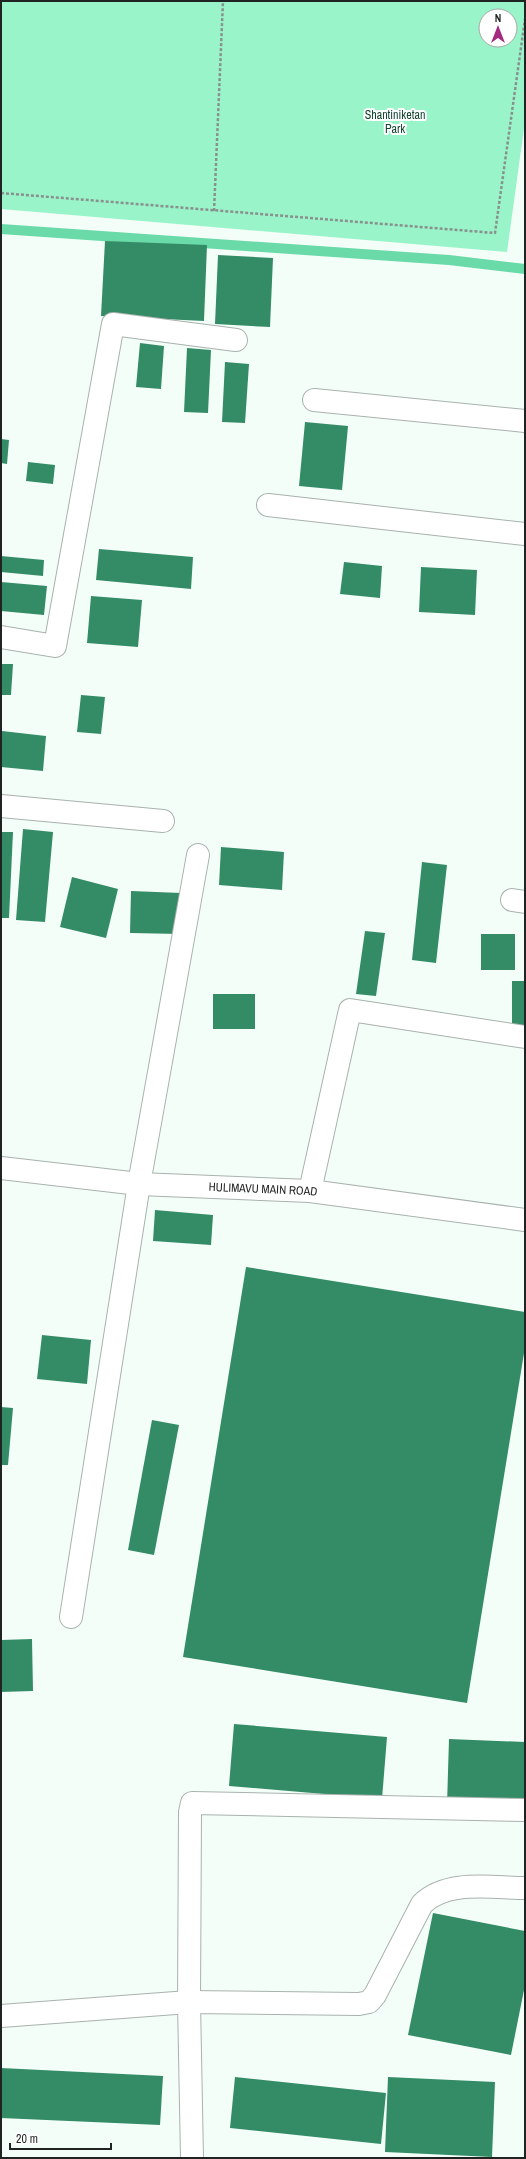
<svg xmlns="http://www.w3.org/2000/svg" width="526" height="2159" font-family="'Archivo Narrow',sans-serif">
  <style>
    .green { fill: #99f5c9; fill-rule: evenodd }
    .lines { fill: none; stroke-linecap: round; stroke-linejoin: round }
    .stream { stroke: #69daa8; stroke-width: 10 }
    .building { fill: #348c67 }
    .minor-casing { stroke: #a9b2ad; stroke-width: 24 }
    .path { stroke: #89908d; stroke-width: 2.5; stroke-dasharray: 3 2; stroke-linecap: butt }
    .minor { stroke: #fff; stroke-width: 22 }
    .labels { text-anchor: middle; stroke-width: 4; stroke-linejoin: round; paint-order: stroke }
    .park-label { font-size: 12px; fill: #144430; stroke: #fff }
    .street-label { font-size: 12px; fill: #1f2321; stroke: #fff }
  </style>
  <rect width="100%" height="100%" fill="#f4fef9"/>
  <path class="green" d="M1,1H525V121L507,252L1,209ZM486,16H510V40H486Z"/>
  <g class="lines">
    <polyline class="stream" points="1,229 449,260 525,269"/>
  </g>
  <g class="building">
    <polygon points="105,241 207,245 204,321 101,316"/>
    <polygon points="218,255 273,258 270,327 215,324"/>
    <polygon points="140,343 164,346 161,389 136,387"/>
    <polygon points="187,348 211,350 208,413 184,412"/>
    <polygon points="225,362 249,364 245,423 222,422"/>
    <polygon points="305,422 348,426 342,490 299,486"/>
    <polygon points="1,439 9,440 7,464 1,463"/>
    <polygon points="28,462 55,465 53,484 26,481"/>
    <polygon points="99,549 193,557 191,589 96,580"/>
    <polygon points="1,556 44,560 43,576 1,572"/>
    <polygon points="344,562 382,566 380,598 340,594"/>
    <polygon points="421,567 477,570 475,615 419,612"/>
    <polygon points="1,582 47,586 44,615 1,611"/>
    <polygon points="91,596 142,600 138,647 87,643"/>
    <polygon points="1,664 13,664 11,695 1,695"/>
    <polygon points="81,695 105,697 101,734 77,732"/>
    <polygon points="2,731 46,736 43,771 1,767"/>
    <polygon points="23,829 53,832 45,922 16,920"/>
    <polygon points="1,832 13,832 9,918 1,918"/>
    <polygon points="221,847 284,852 282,890 219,885"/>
    <polygon points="422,862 447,865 436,963 412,960"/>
    <polygon points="72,877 118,889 106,938 60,927"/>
    <polygon points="131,891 181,893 180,934 130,933"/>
    <polygon points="365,931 385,933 376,996 356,994"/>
    <rect x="481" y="934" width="34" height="36"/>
    <rect x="512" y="981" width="13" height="47"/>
    <rect x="213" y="994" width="42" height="35"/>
    <polygon points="155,1210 213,1215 211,1245 153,1241"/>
    <polygon points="246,1267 525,1312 525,1347 467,1703 183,1657"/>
    <polygon points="42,1335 91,1340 87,1384 37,1379"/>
    <polygon points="1,1407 13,1408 8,1465 1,1465"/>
    <polygon points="152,1420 179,1425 154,1555 128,1550"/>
    <polygon points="32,1639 33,1691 1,1692 1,1640"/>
    <polygon points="234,1724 387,1737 382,1799 229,1786"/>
    <polygon points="449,1739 525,1742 525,1808 447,1805"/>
    <polygon points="433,1913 525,1931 525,1985 511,2055 408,2035"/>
    <polygon points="1,2068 163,2076 160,2125 1,2118"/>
    <polygon points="235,2077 386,2093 381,2144 230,2128"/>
    <polygon points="388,2077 495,2082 492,2157 385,2152"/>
  </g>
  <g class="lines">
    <defs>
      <g id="minor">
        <polyline points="314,400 525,421"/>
        <polyline points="268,505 525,534"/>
        <polyline points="1,637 55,646 113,324 236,340"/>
        <polyline points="1,806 163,821"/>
        <polyline points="512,900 525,902"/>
        <path id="s1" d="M1,1168L139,1184L310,1191L525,1220"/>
        <polyline points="310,1191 350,1010 525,1037"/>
        <polyline points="71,1617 139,1184 198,855"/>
        <path d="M1,2016L189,2002L359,2004L369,2002L375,1995L422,1904C447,1879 493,1888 525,1888"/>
        <polyline points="192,2158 189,2002 190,1812 192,1803 525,1810"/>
      </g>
    </defs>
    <use href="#minor" class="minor-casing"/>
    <g class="path">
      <polyline points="1,193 495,233 525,19"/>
      <polyline points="214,211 223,1"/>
    </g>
    <use href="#minor" class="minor"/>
  </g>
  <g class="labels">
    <g class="park-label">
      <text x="395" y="119">Shantiniketan<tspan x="395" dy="14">Park</tspan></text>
    </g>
    <g class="street-label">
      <text dy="4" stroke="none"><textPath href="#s1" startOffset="263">HULIMAVU MAIN ROAD</textPath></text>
    </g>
  </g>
  <rect width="526" height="2159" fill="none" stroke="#1f2321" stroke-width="4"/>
  <g transform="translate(498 28)"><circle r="19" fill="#ffffff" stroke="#a5a7a6"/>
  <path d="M0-3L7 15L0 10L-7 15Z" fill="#a32a80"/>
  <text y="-6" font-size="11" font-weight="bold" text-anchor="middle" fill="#1f2321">N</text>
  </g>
  <path d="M10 2143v6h101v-6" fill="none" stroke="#1f2321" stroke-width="2"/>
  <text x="16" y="2143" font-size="12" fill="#1f2321" stroke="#ffffff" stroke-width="3" paint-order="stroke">20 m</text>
</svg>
